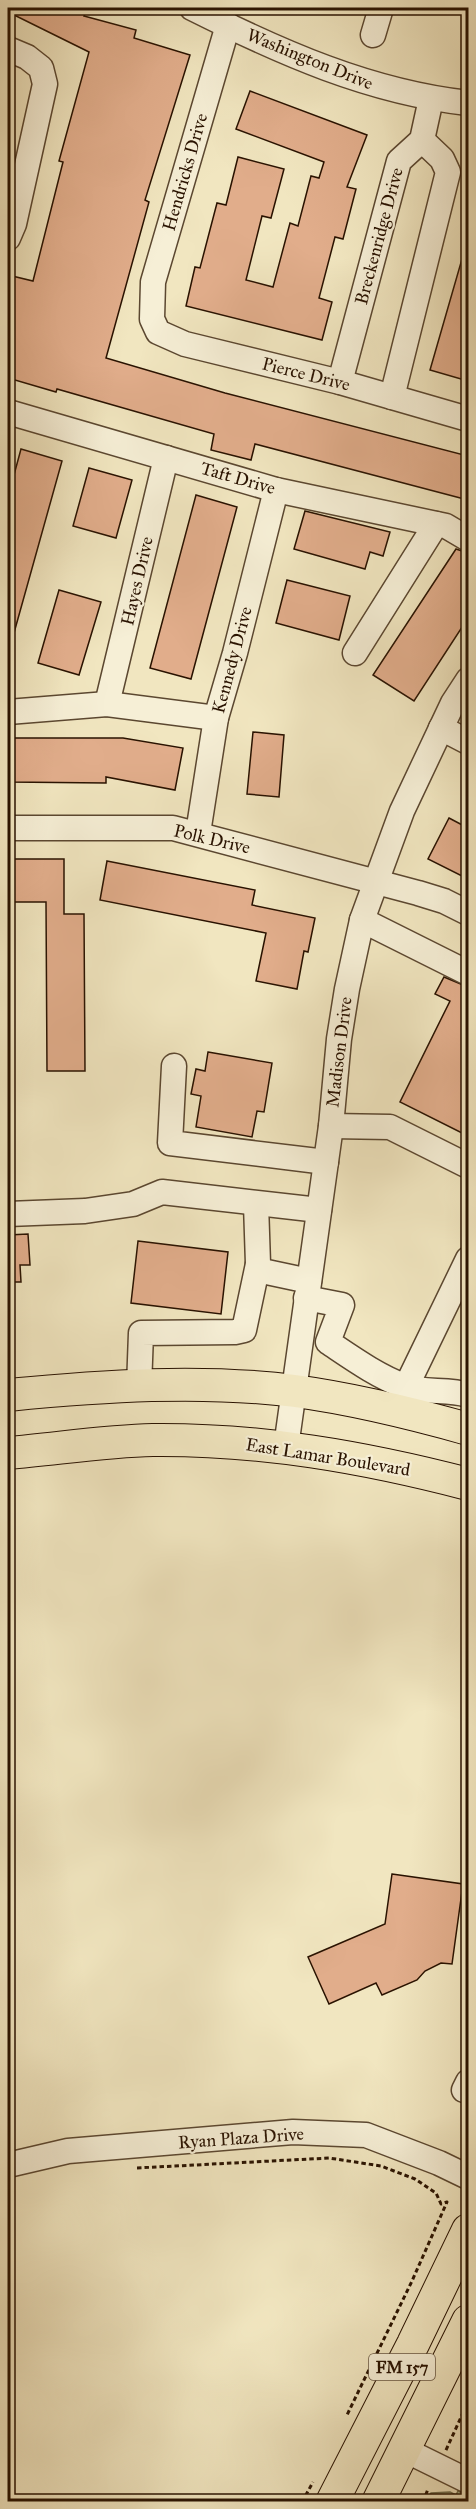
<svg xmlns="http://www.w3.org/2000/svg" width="476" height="2509" font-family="'IM FELL Great Primer',serif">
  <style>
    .green { fill: #b4c697; stroke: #6e6c4c; stroke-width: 1.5 }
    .building { fill: #e1ad8b; stroke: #291200; stroke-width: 1.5 }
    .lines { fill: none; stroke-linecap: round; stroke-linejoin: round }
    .minor-casing { stroke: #5b4730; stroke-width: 27 }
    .major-casing { stroke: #291200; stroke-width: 34 }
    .path { stroke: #291200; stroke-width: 3; stroke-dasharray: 4.5 3; stroke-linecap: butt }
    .minor { stroke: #f6efd6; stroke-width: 24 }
    .major { stroke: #f1e6c0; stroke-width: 32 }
    .labels { text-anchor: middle; stroke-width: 4.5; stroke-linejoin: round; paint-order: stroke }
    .shield { fill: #f6efd6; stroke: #665440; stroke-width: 1.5 }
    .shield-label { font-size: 16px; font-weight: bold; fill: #291200 }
    .street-label { font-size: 18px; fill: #291200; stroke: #f6efd6 }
  </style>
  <rect width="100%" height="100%" fill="#f1e6c0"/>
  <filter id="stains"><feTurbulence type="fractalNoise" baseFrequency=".00333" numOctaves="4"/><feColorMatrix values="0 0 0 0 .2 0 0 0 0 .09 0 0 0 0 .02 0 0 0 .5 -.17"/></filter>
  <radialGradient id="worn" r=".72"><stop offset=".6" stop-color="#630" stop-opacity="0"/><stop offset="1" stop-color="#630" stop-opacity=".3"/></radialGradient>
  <polygon class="green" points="458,2491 468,2496 468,2501 426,2501 431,2493 450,2492 456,2495"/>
  <g class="building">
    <polygon points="8,8 88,8 84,16 136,30 134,38 190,55 145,200 149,202 106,358 225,393 468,456 468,500 255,444 251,460 211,450 214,434 57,389 56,392 8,378 8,275 33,281 63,162 59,161 89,52 8,12"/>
    <polygon points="250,91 367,135 347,187 356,189 343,239 335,237 319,298 332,302 322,340 186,306 195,267 200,268 217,203 226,205 238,157 284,169 271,218 262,216 246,280 273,287 290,223 298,226 311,176 319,178 324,162 236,129"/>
    <polygon points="464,252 468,253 468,381 430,370"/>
    <polygon points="21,449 62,461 12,640 8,639 8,497"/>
    <polygon points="89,468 132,480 116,538 73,526"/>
    <polygon points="196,495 237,507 191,679 150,668"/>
    <polygon points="305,511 390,532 383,556 370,552 365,569 294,549"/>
    <polygon points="456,549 468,553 468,618 414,701 373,675"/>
    <polygon points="287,580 350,596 339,640 276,623"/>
    <polygon points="59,590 101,602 79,675 38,663"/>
    <polygon points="253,732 284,735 279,797 247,794"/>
    <polygon points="8,738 123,738 183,748 175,790 106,777 106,783 8,782"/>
    <polygon points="449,818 468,828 468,879 428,859"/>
    <polygon points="8,859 64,859 64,914 84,914 85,1071 47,1071 46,902 8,902"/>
    <polygon points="107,861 255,890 252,905 315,918 308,952 304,951 297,989 256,981 266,933 100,900"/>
    <polygon points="444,977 468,987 468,1136 400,1102 450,1001 435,994"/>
    <polygon points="208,1052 272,1063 264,1112 257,1111 252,1137 196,1127 201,1096 191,1094 196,1069 205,1071"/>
    <polygon points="28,1234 30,1265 20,1265 21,1282 8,1282 8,1235"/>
    <polygon points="138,1241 228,1252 221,1314 131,1303"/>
    <polygon points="392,1874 463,1884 452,1964 441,1963 425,1971 417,1980 382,1995 376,1983 329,2004 308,1957 385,1924"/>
  </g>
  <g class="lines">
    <defs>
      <g id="minor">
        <path d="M192,8C280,52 369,92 468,103"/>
        <polyline points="228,25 153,282 152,319 158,332 185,344 340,382 468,419"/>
        <polyline points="373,35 381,8"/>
        <polyline points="8,49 27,57 41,68 45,84 14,224 8,238"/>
        <polyline points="340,382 399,161 422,140 431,99"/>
        <polyline points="392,397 448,172 442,159 422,140"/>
        <polyline points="8,412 276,490 446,526 468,539"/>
        <polyline points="355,653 436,524"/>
        <polyline points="107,704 166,458"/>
        <polyline points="8,712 107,704 216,718"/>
        <polyline points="441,728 468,742"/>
        <polyline points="8,828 173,828 418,893 444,901 468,913"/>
        <polyline points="198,833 216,718 235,653 276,490"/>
        <polyline points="362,920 468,973"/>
        <polyline points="174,1066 170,1143 326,1162"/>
        <polyline points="331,1126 390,1127 468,1166"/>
        <polyline points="256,1204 258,1264 262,1271 309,1281"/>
        <polyline points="8,1214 85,1211 133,1204 162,1192 319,1210"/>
        <path d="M306,1298L342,1305L328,1342C352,1358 377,1376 404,1386C424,1394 448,1388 468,1395"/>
        <polyline points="139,1387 141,1333 235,1332 244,1330 258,1264"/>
        <polyline points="402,1400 406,1387 468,1259"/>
        <polyline points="286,1447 331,1126 339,1039 347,989 362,920 402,811 453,703 468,680"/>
        <polyline points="464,2090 468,2082"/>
        <polyline points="8,2165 68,2151 293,2132 366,2135 439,2163 468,2177"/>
        <polyline points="405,2450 468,2481"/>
      </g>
      <g id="major">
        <path d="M8,1395C102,1386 200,1379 295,1391C354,1399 411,1413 468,1429"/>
        <path d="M8,1453C56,1449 105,1441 153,1440C261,1439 364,1457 468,1484"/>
        <polyline points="332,2502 413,2344 468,2230"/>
        <polyline points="378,2502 468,2321"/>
      </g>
    </defs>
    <use href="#minor" class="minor-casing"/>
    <use href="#major" class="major-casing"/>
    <g class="path">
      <polyline points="137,2168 329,2158 381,2166 415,2179 436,2193 441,2204 447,2202 412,2281 347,2415"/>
      <polyline points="446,2450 468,2402"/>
      <polyline points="302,2502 313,2482"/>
      <polyline points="423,2502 428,2489"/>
    </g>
    <use href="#minor" class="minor"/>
    <use href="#major" class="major"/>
  </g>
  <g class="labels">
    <rect class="shield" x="369" y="2354" width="66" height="26" rx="4.5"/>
    <g class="shield-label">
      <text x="402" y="2373">FM 157</text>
    </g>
    <g class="street-label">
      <text transform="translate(310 59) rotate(22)" y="6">Washington Drive</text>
      <text transform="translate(185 172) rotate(-74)" y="6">Hendricks Drive</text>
      <text transform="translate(379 236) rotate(-75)" y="6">Breckenridge Drive</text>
      <text transform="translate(306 374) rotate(14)" y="6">Pierce Drive</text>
      <text transform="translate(238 478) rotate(16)" y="6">Taft Drive</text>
      <text transform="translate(137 581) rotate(-77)" y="6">Hayes Drive</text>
      <text transform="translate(232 660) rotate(-75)" y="6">Kennedy Drive</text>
      <text transform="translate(212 839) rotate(13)" y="6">Polk Drive</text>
      <text transform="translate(339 1052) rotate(-83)" y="6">Madison Drive</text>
      <text transform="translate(328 1457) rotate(9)" y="6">East Lamar Boulevard</text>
      <text transform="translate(241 2138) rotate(-4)" y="6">Ryan Plaza Drive</text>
    </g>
  </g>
  <rect width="476" height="2509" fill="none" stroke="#f1e6c0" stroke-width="30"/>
  <rect x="9" y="9" width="458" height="2491" fill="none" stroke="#291200" stroke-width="3"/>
  <rect x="15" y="15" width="446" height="2479" fill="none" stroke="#291200" stroke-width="1.5"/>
  <rect width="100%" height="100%" filter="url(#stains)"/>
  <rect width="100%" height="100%" fill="url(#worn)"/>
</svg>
